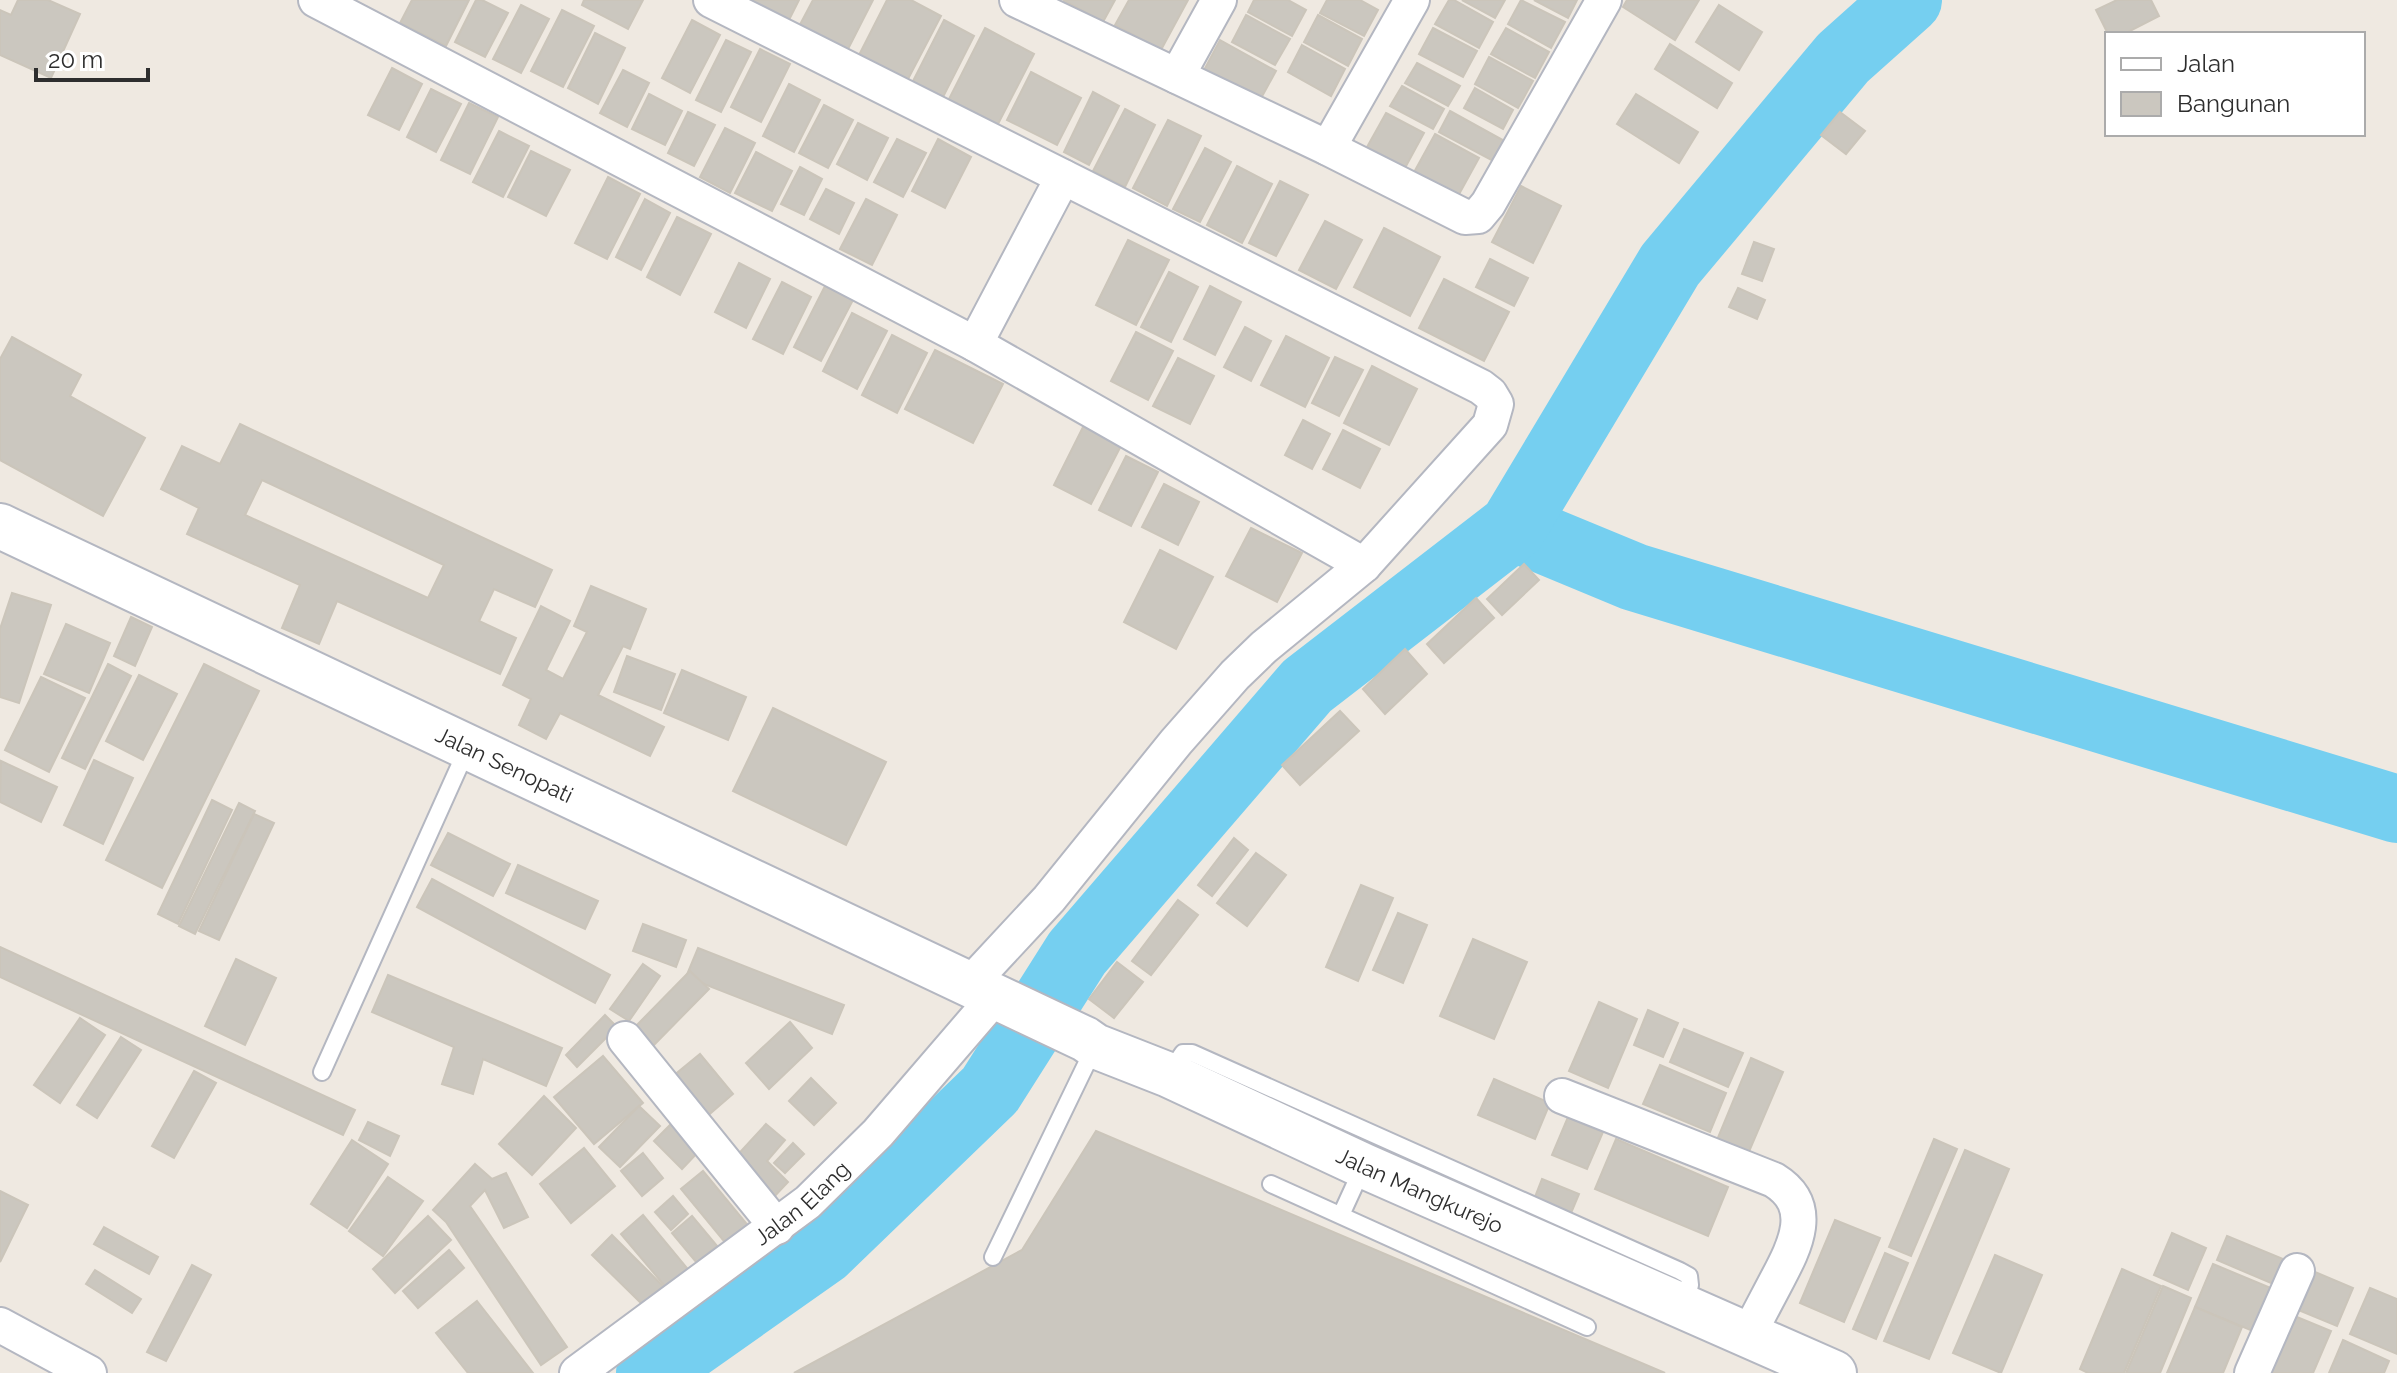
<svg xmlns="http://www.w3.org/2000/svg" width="2397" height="1373" font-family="Raleway,sans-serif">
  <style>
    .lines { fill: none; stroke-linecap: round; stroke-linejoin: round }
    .river { stroke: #75cff0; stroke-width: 68 }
    .building { fill: #cbc7bf; stroke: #cbc5ba; stroke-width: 2; fill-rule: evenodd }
    .lane-casing { stroke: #b4b7c1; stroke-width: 20 }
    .street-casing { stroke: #b4b7c1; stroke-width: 38 }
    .secondary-casing { stroke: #b4b7c1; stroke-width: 48 }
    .lane { stroke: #fff; stroke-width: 16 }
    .street { stroke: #fff; stroke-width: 34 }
    .secondary { stroke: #fff; stroke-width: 44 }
    .labels { text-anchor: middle; stroke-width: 8; stroke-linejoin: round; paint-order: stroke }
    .street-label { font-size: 22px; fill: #2e2e2e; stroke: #fff }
  </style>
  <rect width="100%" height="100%" fill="#efe9e1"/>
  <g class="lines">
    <g class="river">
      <polyline points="1513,527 1634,577 2397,809"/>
      <polyline points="650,1373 823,1251 990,1090 1077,953 1307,686 1513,527 1670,265 1843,58 1908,0"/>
    </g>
  </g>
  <g class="building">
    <polygon points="18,0 48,0 80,14 51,78 0,55 0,10 11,15"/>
    <polygon points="412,0 469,0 446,46 400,23"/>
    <polygon points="476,0 482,0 508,13 485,57 455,42"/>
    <polygon points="584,0 643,0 628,29 582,5"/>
    <polygon points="745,0 799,0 788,22"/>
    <polygon points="813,0 873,0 844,57 796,32"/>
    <polygon points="887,0 911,0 941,16 907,81 858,57"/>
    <polygon points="1063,0 1115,0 1103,22"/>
    <polygon points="1129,0 1188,0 1161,50 1115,25"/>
    <polygon points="1254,0 1288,0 1306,10 1292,36 1248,12"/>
    <polygon points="1327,0 1360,0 1378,10 1364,36 1320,13"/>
    <polygon points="1449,0 1454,0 1493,22 1479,48 1435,24"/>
    <polygon points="1462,0 1505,0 1495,18"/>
    <polygon points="1521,0 1565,22 1551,48 1508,24"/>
    <polygon points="1534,0 1577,0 1568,18"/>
    <polygon points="1627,0 1699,0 1675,40 1623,7"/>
    <polygon points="2117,0 2151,0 2159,16 2124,34 2108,34 2096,10"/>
    <polygon points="521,5 549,19 521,73 493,59"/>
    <polygon points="1719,5 1762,32 1739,70 1696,42"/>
    <polygon points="562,10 594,26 563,87 531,71"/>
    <polygon points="1246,15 1290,39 1275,65 1232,42"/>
    <polygon points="1318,15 1362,39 1348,66 1304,42"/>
    <polygon points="692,20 720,35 690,93 662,78"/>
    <polygon points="944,20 974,36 942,99 912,83"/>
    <polygon points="985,28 1034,54 997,126 948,101"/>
    <polygon points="1433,28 1477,51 1463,77 1419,54"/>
    <polygon points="1506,28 1549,52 1535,78 1491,54"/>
    <polygon points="595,33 625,48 598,104 568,88"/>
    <polygon points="726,40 751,52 721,112 696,100"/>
    <polygon points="1220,40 1276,71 1259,102 1203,72"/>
    <polygon points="1670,44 1732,83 1717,108 1655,69"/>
    <polygon points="1302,45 1345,69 1331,96 1288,72"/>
    <polygon points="760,49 790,64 761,122 731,107"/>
    <polygon points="1489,57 1533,81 1518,108 1475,84"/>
    <polygon points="1417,63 1460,86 1448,106 1405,83"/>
    <polygon points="392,68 422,84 399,130 368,115"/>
    <polygon points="623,70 649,83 627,127 600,113"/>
    <polygon points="1031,72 1081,98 1057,145 1007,120"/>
    <polygon points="789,84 820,100 794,152 763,136"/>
    <polygon points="1402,86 1444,109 1433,129 1390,106"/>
    <polygon points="1475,88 1513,110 1503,129 1464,108"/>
    <polygon points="431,89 461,104 436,152 407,137"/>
    <polygon points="1093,92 1119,106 1089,165 1064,152"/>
    <polygon points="649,94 682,111 665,145 632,129"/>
    <polygon points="1636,94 1698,132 1679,163 1617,124"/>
    <polygon points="469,103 498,117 470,174 441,160"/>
    <polygon points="824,105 853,120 828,168 799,153"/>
    <polygon points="1125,109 1155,125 1125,187 1093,171"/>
    <polygon points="1450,111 1508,143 1497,163 1439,132"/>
    <polygon points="688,112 715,125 694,166 668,153"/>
    <polygon points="1840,112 1865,131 1846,154 1821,135"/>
    <polygon points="1386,113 1424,133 1405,168 1367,147"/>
    <polygon points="1168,120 1201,136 1167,206 1133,188"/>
    <polygon points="858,123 888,138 867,180 837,164"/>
    <polygon points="725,128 755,143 730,193 700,177"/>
    <polygon points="499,131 529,146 503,197 473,182"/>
    <polygon points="1435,134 1479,158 1457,198 1413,174"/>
    <polygon points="897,139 926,153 903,197 874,182"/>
    <polygon points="938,139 971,157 945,208 912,191"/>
    <polygon points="1205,148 1231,162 1200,222 1173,209"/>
    <polygon points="531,151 570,170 546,216 508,197"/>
    <polygon points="756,152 792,171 772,211 735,193"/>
    <polygon points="1237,166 1272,184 1242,243 1207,225"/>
    <polygon points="800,167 822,179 804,215 781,204"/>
    <polygon points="608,177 640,194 607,259 575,243"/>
    <polygon points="1280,181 1308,195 1276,256 1249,243"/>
    <polygon points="1521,186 1561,206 1533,263 1492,242"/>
    <polygon points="826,189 854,203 839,234 810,219"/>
    <polygon points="645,199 670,213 641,270 616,257"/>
    <polygon points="866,199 897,215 872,265 840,249"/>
    <polygon points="677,217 711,234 680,295 647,277"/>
    <polygon points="1325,221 1362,240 1336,289 1299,270"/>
    <polygon points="1384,228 1440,257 1410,316 1354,287"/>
    <polygon points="1128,240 1169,260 1136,325 1096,305"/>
    <polygon points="1754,242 1774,249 1762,281 1742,274"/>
    <polygon points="1490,259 1528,278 1514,306 1476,287"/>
    <polygon points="739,263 770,279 746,328 715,312"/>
    <polygon points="1169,272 1198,287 1171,342 1141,327"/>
    <polygon points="1444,279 1509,312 1484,361 1419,328"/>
    <polygon points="782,282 811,297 783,354 753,339"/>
    <polygon points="825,286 853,300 821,361 794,347"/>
    <polygon points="1210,286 1241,302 1215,355 1184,339"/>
    <polygon points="1738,288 1765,300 1757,319 1729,307"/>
    <polygon points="852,313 887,331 857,389 823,371"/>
    <polygon points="1245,327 1271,341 1251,381 1224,367"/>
    <polygon points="1136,332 1173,351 1148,400 1111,381"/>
    <polygon points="892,335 927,353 897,413 862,395"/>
    <polygon points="1286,336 1329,358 1305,407 1261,385"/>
    <polygon points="12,337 81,375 70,396 145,438 103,516 0,460 0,359"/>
    <polygon points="935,350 1003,384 973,443 905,409"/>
    <polygon points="1335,357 1363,370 1339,416 1312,403"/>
    <polygon points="1178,358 1214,376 1190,424 1153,406"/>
    <polygon points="1372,366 1417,389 1389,445 1344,423"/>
    <polygon points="1303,420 1330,434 1312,469 1285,455"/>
    <polygon points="1086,421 1124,440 1091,504 1054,485"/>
    <path d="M240,424L552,570L535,607L494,589L479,621L516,638L500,674L337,601L319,644L282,628L300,585L187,534L199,508L161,489L182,446L220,464ZM262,480L444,565L428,598L245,515Z"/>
    <polygon points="1343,430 1380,449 1360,488 1323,469"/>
    <polygon points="1126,456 1158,472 1131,526 1099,510"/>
    <polygon points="1164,484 1199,502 1178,545 1142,527"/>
    <polygon points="1251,528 1302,553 1277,602 1226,576"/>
    <polygon points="1160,550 1213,577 1176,649 1124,622"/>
    <polygon points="1524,564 1539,580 1502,615 1487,599"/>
    <polygon points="591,586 646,609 630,649 623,646 598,695 664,727 650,756 560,713 546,739 519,725 531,699 503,685 541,606 570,621 546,670 563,679 587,632 574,626"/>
    <polygon points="12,593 51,605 19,703 0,697 0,629"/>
    <polygon points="1476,598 1494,618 1444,663 1427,644"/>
    <polygon points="131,617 152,627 135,666 114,656"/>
    <polygon points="66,624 110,643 89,693 44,674"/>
    <polygon points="1405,649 1427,674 1385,714 1363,689"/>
    <polygon points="627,656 675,674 661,710 614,692"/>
    <polygon points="108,664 131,676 85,769 62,758"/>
    <polygon points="204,664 259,691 162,888 106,860"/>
    <polygon points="682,670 746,697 728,740 664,713"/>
    <polygon points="139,675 177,694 143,760 106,741"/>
    <polygon points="41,677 85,698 49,772 5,750"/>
    <polygon points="773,708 886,762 846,845 733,791"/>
    <polygon points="1340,711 1359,731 1300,785 1282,765"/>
    <polygon points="94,760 133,778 103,844 64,825"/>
    <polygon points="1,761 57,787 41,822 0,802"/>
    <polygon points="212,800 232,810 178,924 158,914"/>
    <polygon points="239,803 255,811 195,934 179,926"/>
    <polygon points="254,814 274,823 219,940 199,931"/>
    <polygon points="448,833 510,864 493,896 431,865"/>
    <polygon points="1234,838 1248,850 1212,896 1198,885"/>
    <polygon points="1256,853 1286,875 1247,926 1217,903"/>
    <polygon points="518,865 598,901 585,929 506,893"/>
    <polygon points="432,879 610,975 595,1003 417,907"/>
    <polygon points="1361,885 1393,898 1358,981 1326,967"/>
    <polygon points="1178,900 1198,915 1151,975 1132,961"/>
    <polygon points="1398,913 1427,925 1403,983 1373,970"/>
    <polygon points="643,924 686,940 676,967 633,951"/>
    <polygon points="1473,939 1527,962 1494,1039 1440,1016"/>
    <polygon points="0,947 355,1110 343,1135 0,977"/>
    <polygon points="698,948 844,1005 832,1034 686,977"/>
    <polygon points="236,959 276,978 245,1045 205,1026"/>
    <polygon points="1117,962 1143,982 1114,1018 1089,999"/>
    <polygon points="643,964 660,976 629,1021 610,1009"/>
    <polygon points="690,971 709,989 649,1050 631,1031"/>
    <polygon points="388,975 562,1048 546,1086 483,1059 473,1094 442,1084 454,1047 372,1012"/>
    <polygon points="1599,1002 1637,1019 1608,1088 1569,1071"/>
    <polygon points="1648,1010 1678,1023 1663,1057 1634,1045"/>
    <polygon points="605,1015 617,1027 577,1067 566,1055"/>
    <polygon points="80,1018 105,1035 60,1103 34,1085"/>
    <polygon points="790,1022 812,1048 769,1089 746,1063"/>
    <polygon points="1684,1029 1743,1053 1728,1087 1670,1062"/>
    <polygon points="121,1037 141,1050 97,1118 77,1105"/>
    <polygon points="700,1054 733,1094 705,1118 672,1077"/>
    <polygon points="603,1056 643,1103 594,1144 554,1097"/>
    <polygon points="1751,1058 1783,1072 1748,1154 1717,1140"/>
    <polygon points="1660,1065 1726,1093 1710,1132 1643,1104"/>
    <polygon points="194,1071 216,1083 174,1158 152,1146"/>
    <polygon points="811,1078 836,1103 814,1125 789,1101"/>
    <polygon points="1494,1079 1550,1103 1535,1139 1478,1115"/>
    <polygon points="544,1096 576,1128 532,1175 499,1144"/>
    <polygon points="639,1106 660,1126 620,1167 599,1147"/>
    <polygon points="1568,1117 1603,1132 1587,1169 1552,1155"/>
    <polygon points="368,1122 399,1136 390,1156 359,1140"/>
    <polygon points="673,1122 701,1149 682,1169 654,1141"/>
    <polygon points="766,1124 785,1140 767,1161 788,1182 771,1200 731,1162"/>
    <polygon points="1096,1131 1665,1373 794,1373 1022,1250"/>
    <polygon points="1616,1139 1728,1187 1708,1236 1595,1189"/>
    <polygon points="1934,1139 1957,1149 1911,1256 1889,1247"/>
    <polygon points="352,1140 388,1164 347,1228 311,1204"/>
    <polygon points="793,1143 804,1154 785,1173 774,1163"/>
    <polygon points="584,1148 615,1186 571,1223 540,1184"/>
    <polygon points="1965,1150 2009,1169 1929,1359 1884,1341"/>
    <polygon points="643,1153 663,1178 642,1196 621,1171"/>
    <polygon points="475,1164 492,1179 506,1173 528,1217 504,1228 485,1190 470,1206 567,1347 541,1365 446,1222 433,1210"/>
    <polygon points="703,1171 755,1234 733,1252 681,1189"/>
    <polygon points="388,1177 423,1201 383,1256 349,1231"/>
    <polygon points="1542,1179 1579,1194 1569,1218 1533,1202"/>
    <polygon points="0,1191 28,1205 0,1262"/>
    <polygon points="673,1196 688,1214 671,1230 655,1212"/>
    <polygon points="643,1215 691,1273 669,1291 621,1234"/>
    <polygon points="428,1216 451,1240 395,1293 373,1269"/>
    <polygon points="692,1216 717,1246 697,1263 672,1233"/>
    <polygon points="1835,1220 1880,1238 1844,1322 1800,1303"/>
    <polygon points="104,1227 158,1257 149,1274 94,1244"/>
    <polygon points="2172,1233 2206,1248 2188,1290 2154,1275"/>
    <polygon points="612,1235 663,1286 644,1306 592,1255"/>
    <polygon points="2227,1236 2288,1261 2278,1286 2217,1260"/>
    <polygon points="449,1250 464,1268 418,1308 403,1291"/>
    <polygon points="1885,1253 1908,1263 1876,1339 1853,1329"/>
    <polygon points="1995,1255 2042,1275 2001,1373 1953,1353"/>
    <polygon points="2213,1264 2278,1291 2260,1334 2195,1307"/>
    <polygon points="192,1265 211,1275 166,1361 147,1352"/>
    <polygon points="2122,1269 2161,1286 2124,1373 2088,1373 2080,1369"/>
    <polygon points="2308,1269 2353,1288 2337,1326 2291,1307"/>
    <polygon points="95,1270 141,1299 132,1313 86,1284"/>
    <polygon points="2163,1286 2191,1298 2160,1373 2126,1373"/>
    <polygon points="2370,1288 2397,1299 2397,1354 2350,1334"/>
    <polygon points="477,1301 533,1373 468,1373 436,1333"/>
    <polygon points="2195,1307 2242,1327 2223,1373 2167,1373"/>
    <polygon points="2292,1315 2331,1331 2313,1373 2268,1373"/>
    <polygon points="2343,1340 2389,1361 2384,1373 2329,1373"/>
  </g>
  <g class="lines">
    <defs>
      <g id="lane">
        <polyline points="322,1072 468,747"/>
        <polyline points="1170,1072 1183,1053 1192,1053 1680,1271 1689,1276 1690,1285 1684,1307"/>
        <polyline points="1271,1184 1587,1327"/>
        <polyline points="1341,1215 1363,1167"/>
        <polyline points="993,1257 1095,1046"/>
      </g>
      <g id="street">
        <polyline points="316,0 975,344 1364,565"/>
        <polyline points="711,0 1481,387 1490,394 1496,404 1490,425 1364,565 1264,647 1235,675 1176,742 1049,899 969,985"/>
        <polyline points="1017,0 1328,148 1465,217 1478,216 1488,204 1604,0"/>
        <polyline points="1177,76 1219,0"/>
        <polyline points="1328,148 1412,0"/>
        <polyline points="975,344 1063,177"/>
        <polyline points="625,1039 777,1227"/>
        <path d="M1562,1096L1774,1180C1816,1206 1795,1246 1777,1280C1767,1299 1757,1318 1747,1337"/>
        <polyline points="0,1325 89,1373"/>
        <path id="s1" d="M577,1373L808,1202L878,1133L995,997"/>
        <polyline points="2252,1373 2297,1271"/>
      </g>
      <g id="secondary">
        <path id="s2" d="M0,526L1085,1039L1095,1046L1169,1075L1364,1166L1834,1373"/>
      </g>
    </defs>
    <use href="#lane" class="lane-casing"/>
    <use href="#street" class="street-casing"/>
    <use href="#secondary" class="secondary-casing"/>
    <use href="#lane" class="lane"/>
    <use href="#street" class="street"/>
    <use href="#secondary" class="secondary"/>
  </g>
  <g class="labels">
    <g class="street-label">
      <text dy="8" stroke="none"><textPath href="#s2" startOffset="558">Jalan Senopati</textPath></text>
      <text dy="8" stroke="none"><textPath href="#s2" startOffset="1568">Jalan Mangkurejo</textPath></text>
      <text dy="8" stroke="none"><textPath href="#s1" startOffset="282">Jalan Elang</textPath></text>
    </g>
  </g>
  <rect x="2105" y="32" width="260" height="104" fill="#ffffff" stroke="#ababab" stroke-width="2"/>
  <rect x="2121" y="58" width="40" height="12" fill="#ffffff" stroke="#ababab" stroke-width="2"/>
  <text x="2177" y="72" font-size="24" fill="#2e2e2e">Jalan</text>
  <rect x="2121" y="92" width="40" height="24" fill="#cbc7bf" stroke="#ababab" stroke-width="2"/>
  <text x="2177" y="112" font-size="24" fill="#2e2e2e">Bangunan</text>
  <path d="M36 68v12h112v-12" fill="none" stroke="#2e2e2e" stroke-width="4"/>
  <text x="48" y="68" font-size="24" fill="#2e2e2e" stroke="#ffffff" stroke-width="6" paint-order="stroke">20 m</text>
</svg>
